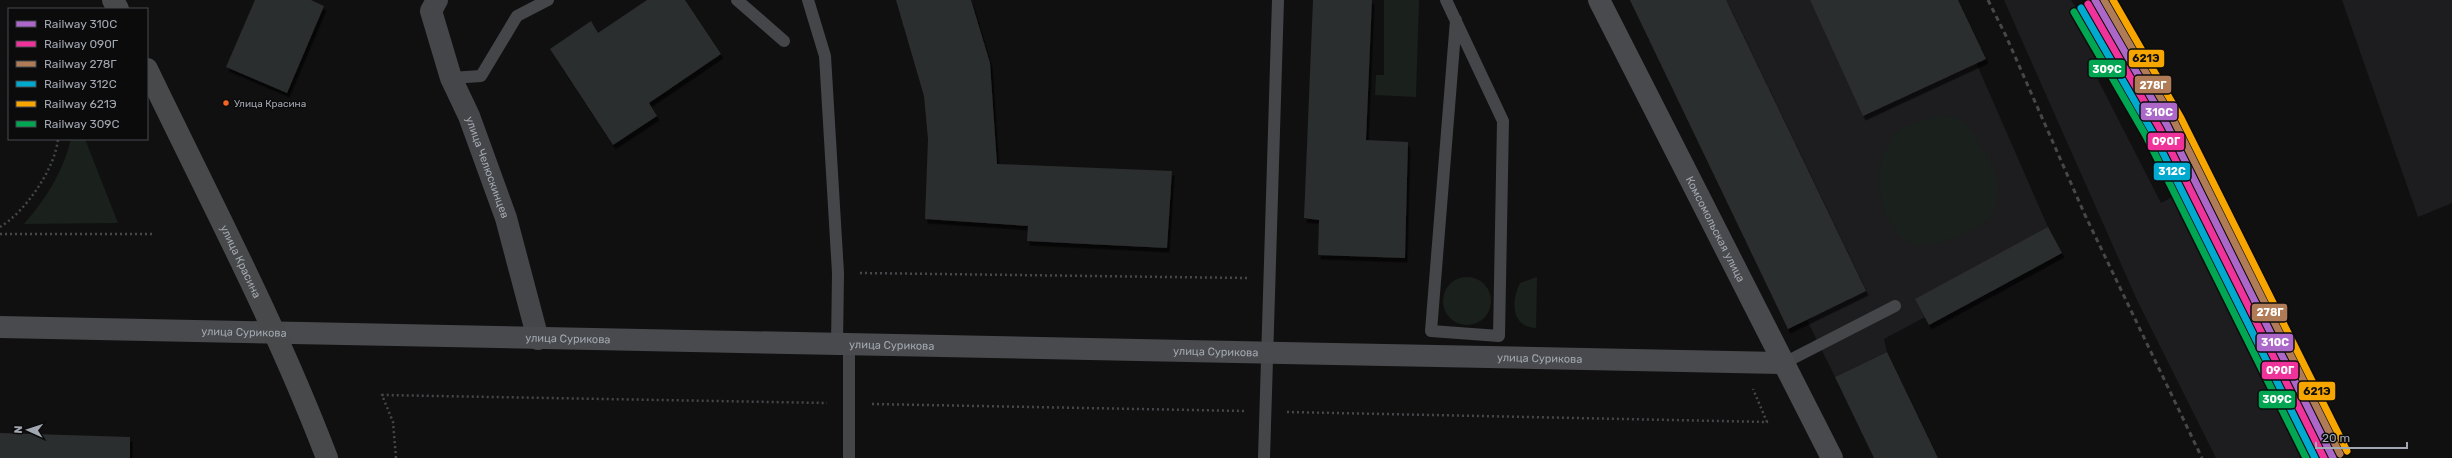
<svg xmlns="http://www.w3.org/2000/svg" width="2452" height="458" font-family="Rubik,sans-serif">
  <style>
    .built { fill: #1d1d1f }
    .green { fill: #1a201b }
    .building { fill: #2c2d2e; filter: url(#shadow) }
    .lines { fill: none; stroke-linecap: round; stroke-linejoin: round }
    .path { stroke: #46474a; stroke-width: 2.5; stroke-dasharray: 2 3; stroke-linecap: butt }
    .lane { stroke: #454649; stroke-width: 12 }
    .street { stroke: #454649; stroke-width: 22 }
    .secondary { stroke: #494a4d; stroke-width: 22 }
    .primary { stroke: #47494b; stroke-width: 22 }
    .rail { stroke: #464749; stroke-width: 3; stroke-dasharray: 5 4; stroke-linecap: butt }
    .rail-1-casing { stroke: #0b0b0c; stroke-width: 10 }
    .rail-2-casing { stroke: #0b0b0c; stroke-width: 10 }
    .rail-3-casing { stroke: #0b0b0c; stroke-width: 10 }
    .rail-4-casing { stroke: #0b0b0c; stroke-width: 10 }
    .rail-5-casing { stroke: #0b0b0c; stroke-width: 10 }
    .rail-6-casing { stroke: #0b0b0c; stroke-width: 10 }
    .rail-1 { stroke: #ac68c9; stroke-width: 7 }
    .rail-2 { stroke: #ef339a; stroke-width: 7 }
    .rail-3 { stroke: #b07c57; stroke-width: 7 }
    .rail-4 { stroke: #00a9ce; stroke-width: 7 }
    .rail-5 { stroke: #f7a600; stroke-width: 7 }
    .rail-6 { stroke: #00a651; stroke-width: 7 }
    .bus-dot { fill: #f26522; stroke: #0b0b0c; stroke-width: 1.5 }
    .labels { text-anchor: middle; stroke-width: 3; stroke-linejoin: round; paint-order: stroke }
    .bus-label { font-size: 10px; fill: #a2a8b1; stroke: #0b0b0c; text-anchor: start }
    .street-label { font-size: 11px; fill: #a2a8b1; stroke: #0b0b0c }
    .line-badge { stroke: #0b0b0c; stroke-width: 1.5 }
    .badge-label { font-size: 11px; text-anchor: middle; font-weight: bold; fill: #fff }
    .pale-badge-label { font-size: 11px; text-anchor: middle; font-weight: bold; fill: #111 }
  </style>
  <defs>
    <filter id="shadow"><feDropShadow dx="2.5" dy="4.5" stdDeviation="0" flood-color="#0009"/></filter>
  </defs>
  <rect width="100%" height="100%" fill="#101011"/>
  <g class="built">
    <polygon points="1630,0 1930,0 1948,4 1978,67 2048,227 2062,253 1929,325 1925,317 1884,339 1887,352 1835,377 1807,320 1788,329"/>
    <polygon points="2004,0 2071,0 2109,61 2093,70 2161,203 2181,192 2316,458 2216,458 2137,300"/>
    <polygon points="2342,0 2452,0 2452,203 2418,217"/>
  </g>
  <g class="green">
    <polygon points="1384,0 1419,0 1416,97 1375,95 1376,75 1384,75"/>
    <path d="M1948,116C1964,118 1970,130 1978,142C1988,158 1999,173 1998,192C1997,200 1994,212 1989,217C1973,233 1919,257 1901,237C1879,212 1871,173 1888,145C1890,141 1892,137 1894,134C1909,122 1930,118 1948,116Z"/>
    <path d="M71,139H85L118,223L24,224C46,199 63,172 71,139Z"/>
    <path d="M1537,277L1536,328C1511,327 1511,301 1520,283Z"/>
    <circle cx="1467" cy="301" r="24"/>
  </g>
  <g class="building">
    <polygon points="255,0 311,0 324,6 287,93 226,67"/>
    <polygon points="647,0 685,0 721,54 649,103 657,116 613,145 550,49 591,21 598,33"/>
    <polygon points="896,0 971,0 990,63 997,164 1172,171 1167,248 1027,241 1028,226 925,219 928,139 924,96"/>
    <polygon points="1313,0 1372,0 1366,140 1408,142 1405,258 1318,255 1319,220 1304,218"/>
    <polygon points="1630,0 1726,0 1866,291 1788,329"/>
    <polygon points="1810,0 1958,0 1986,59 1863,116"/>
    <polygon points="2048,227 2062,253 1929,325 1915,299"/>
    <polygon points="1887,352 1938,458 1874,458 1835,377"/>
    <polygon points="0,433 130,437 130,458 0,458"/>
  </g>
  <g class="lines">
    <g class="path">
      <path d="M0,227C25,212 55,169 58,139"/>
      <polyline points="0,234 152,234"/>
      <polyline points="860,273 1247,278"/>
      <polyline points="872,404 1244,411"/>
      <polyline points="1287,412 1767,422 1753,389"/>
      <polyline points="396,458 393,422 382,395 827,403"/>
    </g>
    <g class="lane">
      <polyline points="737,0 784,41"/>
      <polyline points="808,0 825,56 838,273 837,345"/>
      <polyline points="1446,0 1503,121 1499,336 1431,331 1456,20"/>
      <polyline points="451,78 481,76 517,16 548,0"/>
      <polyline points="849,345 849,458"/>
      <polyline points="1784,363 1895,306"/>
      <polyline points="1264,458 1278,0"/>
    </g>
    <path class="street" id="s1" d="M437,0L431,11L451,78L469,116L506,218L538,339"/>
    <g class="secondary">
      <path id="s2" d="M1599,0L1832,458"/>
      <path id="s3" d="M0,327L1784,363"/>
    </g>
    <g class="primary">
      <polyline points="113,0 118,9"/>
      <path id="s4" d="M147,69C209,198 276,324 327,458"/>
    </g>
    <polyline class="rail" points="1988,0 2006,36 2085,215 2202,458"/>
    <defs>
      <polyline id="rail-1" points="2095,0 2167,125 2333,458"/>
      <polyline id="rail-2" points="2088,4 2160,129 2324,458"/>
      <polyline id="rail-3" points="2104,0 2174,121 2340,454"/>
      <polyline id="rail-4" points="2081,8 2153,133 2315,458"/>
      <polyline id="rail-5" points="2113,0 2181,118 2347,451"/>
      <polyline id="rail-6" points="2074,12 2146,136 2306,458"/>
    </defs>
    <use href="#rail-1" class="rail-1-casing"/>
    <use href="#rail-2" class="rail-2-casing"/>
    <use href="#rail-3" class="rail-3-casing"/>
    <use href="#rail-4" class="rail-4-casing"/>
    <use href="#rail-5" class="rail-5-casing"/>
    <use href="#rail-6" class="rail-6-casing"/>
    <use href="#rail-1" class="rail-1"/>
    <use href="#rail-2" class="rail-2"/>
    <use href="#rail-3" class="rail-3"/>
    <use href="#rail-4" class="rail-4"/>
    <use href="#rail-5" class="rail-5"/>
    <use href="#rail-6" class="rail-6"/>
  </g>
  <circle class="bus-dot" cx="226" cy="103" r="3.5"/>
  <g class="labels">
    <g class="bus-label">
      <text x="234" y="107">Улица Красина</text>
    </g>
    <g class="street-label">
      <text dy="4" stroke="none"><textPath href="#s1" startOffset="179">улица Челюскинцев</textPath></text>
      <text dy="4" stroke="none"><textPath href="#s2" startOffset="257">Комсомольская улица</textPath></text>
      <text dy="4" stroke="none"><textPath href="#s4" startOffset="214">улица Красина</textPath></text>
      <text dy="4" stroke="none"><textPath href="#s3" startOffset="244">улица Сурикова</textPath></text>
      <text dy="4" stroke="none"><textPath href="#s3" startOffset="568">улица Сурикова</textPath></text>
      <text dy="4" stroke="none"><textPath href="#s3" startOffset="892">улица Сурикова</textPath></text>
      <text dy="4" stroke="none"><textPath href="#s3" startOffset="1216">улица Сурикова</textPath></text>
      <text dy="4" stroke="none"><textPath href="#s3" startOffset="1540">улица Сурикова</textPath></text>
    </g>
  </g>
  <g class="line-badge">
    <rect x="2128" y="49" width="37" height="19" rx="4" fill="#f7a600"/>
    <rect x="2088" y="59" width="38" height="19" rx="4" fill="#00a651"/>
    <rect x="2134" y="75" width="38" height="19" rx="4" fill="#b07c57"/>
    <rect x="2140" y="102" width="38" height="19" rx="4" fill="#ac68c9"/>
    <rect x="2147" y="132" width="38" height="19" rx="4" fill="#ef339a"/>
    <rect x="2153" y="162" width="38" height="19" rx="4" fill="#00a9ce"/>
    <rect x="2251" y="303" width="37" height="19" rx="4" fill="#b07c57"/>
    <rect x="2256" y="333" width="38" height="19" rx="4" fill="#ac68c9"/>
    <rect x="2261" y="361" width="38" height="19" rx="4" fill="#ef339a"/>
    <rect x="2298" y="381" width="38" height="20" rx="4" fill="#f7a600"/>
    <rect x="2258" y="390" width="38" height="19" rx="4" fill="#00a651"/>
  </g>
  <g class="badge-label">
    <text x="2107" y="73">309С</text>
    <text x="2153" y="89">278Г</text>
    <text x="2159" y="116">310С</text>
    <text x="2166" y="145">090Г</text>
    <text x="2172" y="175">312С</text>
    <text x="2270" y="316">278Г</text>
    <text x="2275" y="346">310С</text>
    <text x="2280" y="374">090Г</text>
    <text x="2277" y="403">309С</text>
  </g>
  <g class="pale-badge-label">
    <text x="2146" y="62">621Э</text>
    <text x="2317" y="395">621Э</text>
  </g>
  <rect x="8" y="8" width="140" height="132" fill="#0b0b0c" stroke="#474a4e"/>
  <rect x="16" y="21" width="20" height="6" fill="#ac68c9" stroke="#474a4e"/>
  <text x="44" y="28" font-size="12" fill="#a2a8b1">Railway 310С</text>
  <rect x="16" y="41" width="20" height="6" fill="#ef339a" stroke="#474a4e"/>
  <text x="44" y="48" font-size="12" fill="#a2a8b1">Railway 090Г</text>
  <rect x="16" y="61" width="20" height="6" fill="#b07c57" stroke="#474a4e"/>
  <text x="44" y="68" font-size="12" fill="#a2a8b1">Railway 278Г</text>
  <rect x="16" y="81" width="20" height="6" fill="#00a9ce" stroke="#474a4e"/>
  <text x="44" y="88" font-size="12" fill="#a2a8b1">Railway 312С</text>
  <rect x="16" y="101" width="20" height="6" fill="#f7a600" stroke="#474a4e"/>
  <text x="44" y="108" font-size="12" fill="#a2a8b1">Railway 621Э</text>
  <rect x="16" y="121" width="20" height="6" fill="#00a651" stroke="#474a4e"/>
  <text x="44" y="128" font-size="12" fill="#a2a8b1">Railway 309С</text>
  <g transform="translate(28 430) rotate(273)" stroke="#0b0b0c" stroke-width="3" paint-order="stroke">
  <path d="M0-3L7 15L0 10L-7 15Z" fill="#a2a8b1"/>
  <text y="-6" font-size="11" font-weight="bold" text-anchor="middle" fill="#a2a8b1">N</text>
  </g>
  <path d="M2316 442v6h91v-6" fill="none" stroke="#a2a8b1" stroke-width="2"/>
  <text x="2322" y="442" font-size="12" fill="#a2a8b1" stroke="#0b0b0c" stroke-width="3" paint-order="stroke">20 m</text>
</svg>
